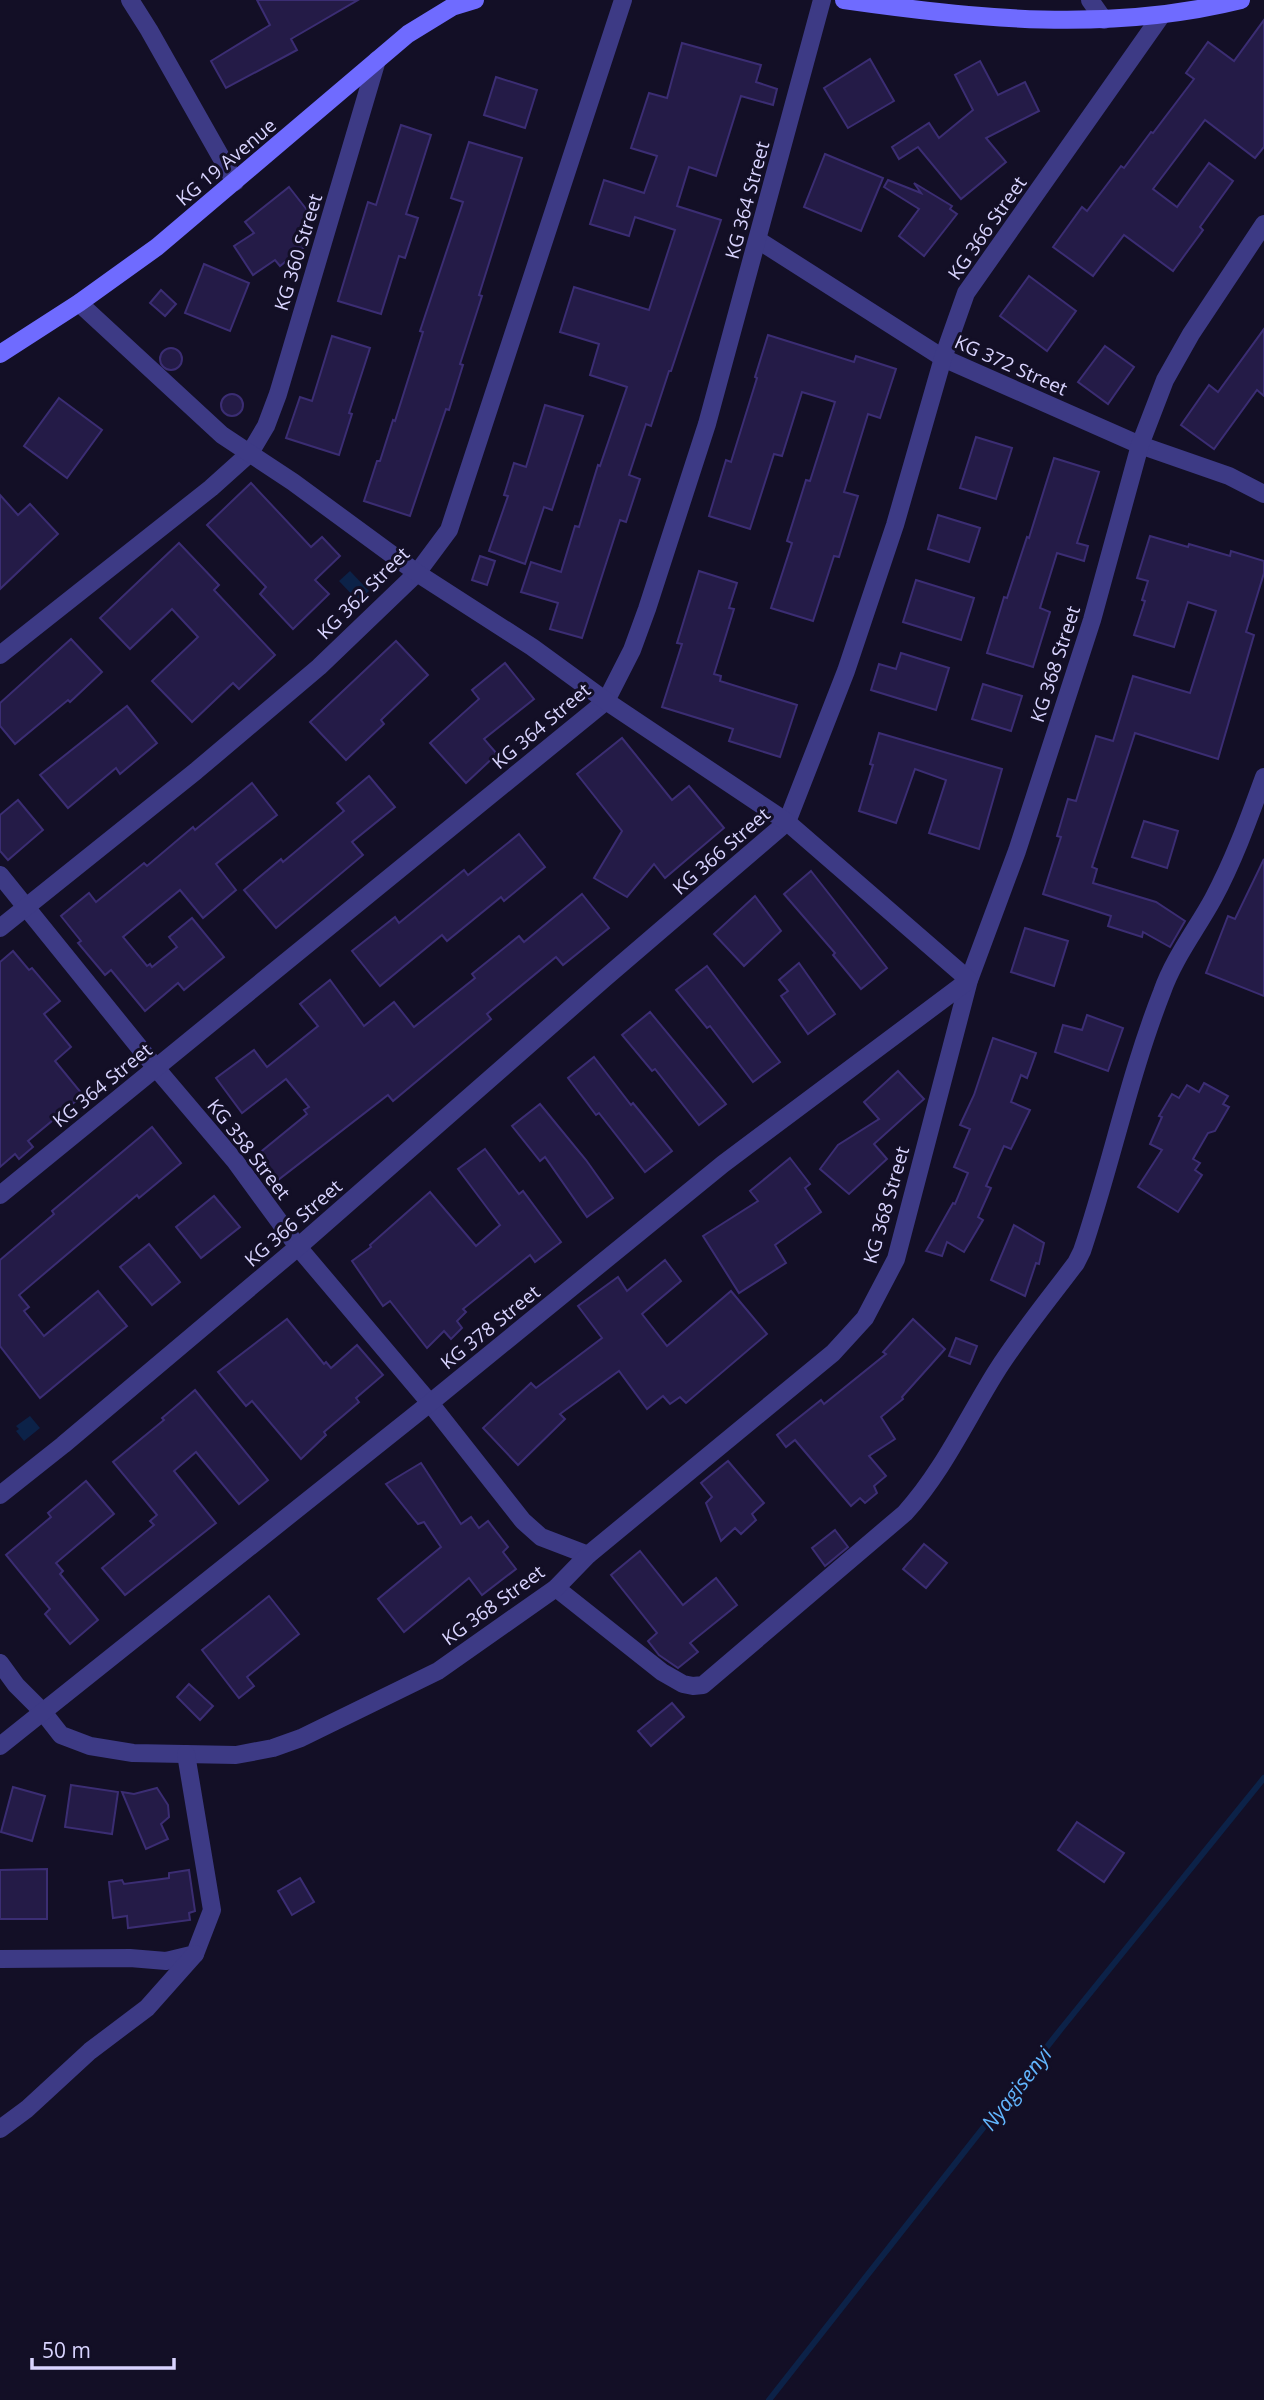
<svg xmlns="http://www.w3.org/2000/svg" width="1264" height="2400" font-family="'Open Sans',sans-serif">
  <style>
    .water { fill: #0c2248 }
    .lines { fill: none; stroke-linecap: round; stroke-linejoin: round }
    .stream { stroke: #0c2248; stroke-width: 6 }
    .building { fill: #241b47; stroke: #3b2d73; stroke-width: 2 }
    .minor { stroke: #3d3a85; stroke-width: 18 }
    .tertiary { stroke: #3d3a85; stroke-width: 18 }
    .secondary { stroke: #6f6bff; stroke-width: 18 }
    .labels { text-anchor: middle; stroke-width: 6; stroke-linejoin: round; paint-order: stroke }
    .street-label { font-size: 19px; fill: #d9d4ff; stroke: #130f26 }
    .water-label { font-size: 21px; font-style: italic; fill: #62b6ff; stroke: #130f26 }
  </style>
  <rect width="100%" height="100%" fill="#130f26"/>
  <g class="water">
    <polygon points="350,571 369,591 358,601 339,581"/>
    <polygon points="30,1416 40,1428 24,1441 16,1431 19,1429 16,1426"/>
  </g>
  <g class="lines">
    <polyline class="stream" points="769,2400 1061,2029 1264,1778"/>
  </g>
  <g class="building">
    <polygon points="257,0 358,0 291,39 297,50 226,88 211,61 270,25"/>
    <polygon points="1264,20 1264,147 1255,158 1205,120 1153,189 1177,207 1209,163 1233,181 1200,227 1203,230 1173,271 1124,235 1093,276 1053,247 1082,207 1087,211 1121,166 1124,168 1151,132 1153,133 1194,79 1186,73 1208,42 1234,61"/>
    <polygon points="682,43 761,65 756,82 777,89 773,105 741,96 716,176 689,167 677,206 721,220 671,371 669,371 651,426 646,424 629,475 640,479 626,522 620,520 582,638 550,629 558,603 521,592 531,562 561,572 575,526 579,527 598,465 600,466 627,387 590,375 599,344 560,332 574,287 649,310 675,230 635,217 629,236 590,224 604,180 644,193 657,156 631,148 649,93 667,98"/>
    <polygon points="870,59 894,101 848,128 824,88"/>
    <polygon points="980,61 998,95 1025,82 1039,111 986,138 1006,162 961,199 918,147 899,159 892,147 929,123 939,138 973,110 955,75"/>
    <polygon points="496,77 537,90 525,128 484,115"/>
    <polygon points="401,125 431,135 406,214 418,218 405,258 399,256 381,314 338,301 368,202 376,205"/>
    <polygon points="469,142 522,158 479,295 482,296 460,364 463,365 449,410 446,409 410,516 364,501 377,461 380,461 393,420 395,421 423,332 420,331 463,202 451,198"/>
    <polygon points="825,154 883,178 861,231 804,207"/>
    <polygon points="888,180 921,193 914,183 952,206 950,209 957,214 924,256 899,236 919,209 884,187"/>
    <polygon points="289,187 314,219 298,232 308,244 280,266 275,260 253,275 234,246 254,233 245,222"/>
    <polygon points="204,264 249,283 230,331 185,313"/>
    <polygon points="1029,276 1076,311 1047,351 1000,316"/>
    <polygon points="161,290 176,304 165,316 150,303"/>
    <polygon points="1264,329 1264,396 1257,390 1214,449 1181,425 1209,385 1218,392"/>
    <polygon points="768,335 854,362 856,356 896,369 880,418 868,414 844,492 858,496 839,557 834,556 813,621 771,608 792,543 787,541 806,480 810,481 835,402 802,392 782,456 774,454 750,529 709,516 726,460 731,462 757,378 755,377"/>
    <polygon points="332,336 370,348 349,413 352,414 339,455 286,438 300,397 312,401"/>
    <polygon points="1105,346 1134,367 1108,404 1078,382"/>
    <circle cx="171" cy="359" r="11"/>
    <circle cx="232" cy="405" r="11"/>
    <polygon points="59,398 102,430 67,478 24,446"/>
    <polygon points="545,405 583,416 552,510 544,507 525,564 489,551 508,496 504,495 514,463 526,467"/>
    <polygon points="976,437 1012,448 996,499 960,488"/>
    <polygon points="1054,458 1099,472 1077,543 1088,546 1084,561 1057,553 1040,608 1050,612 1033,667 987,653 1004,597 1007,598 1027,537 1029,538"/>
    <polygon points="251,483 311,547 322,537 340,556 315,580 329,594 293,629 260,594 266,587 207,525"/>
    <polygon points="0,495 18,515 30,504 58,534 0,589"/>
    <polygon points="938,515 980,528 969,562 928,549"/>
    <polygon points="1150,536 1188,547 1189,544 1230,556 1231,551 1264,561 1264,573 1246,632 1254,635 1218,759 1135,733 1092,867 1097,869 1093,883 1156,902 1185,921 1170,947 1143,932 1142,937 1108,926 1111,916 1043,894 1061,837 1057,836 1068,799 1076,801 1096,736 1113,741 1133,676 1190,693 1216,611 1188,602 1174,647 1134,635 1145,601 1142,600 1148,581 1137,578"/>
    <polygon points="179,543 219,585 214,590 275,655 239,689 233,683 192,722 152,681 198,637 172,609 130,649 100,618"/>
    <polygon points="480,556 495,561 487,585 472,580"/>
    <polygon points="699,571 737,583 729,608 734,609 714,674 721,676 720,681 797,705 780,757 729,741 733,729 662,707 682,644 677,643"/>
    <polygon points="916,580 974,598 961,640 903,622"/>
    <polygon points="71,639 102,672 70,702 68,700 15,744 0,726 0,703"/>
    <polygon points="396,641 428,675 381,720 384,724 346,760 310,722"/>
    <polygon points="901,653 949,668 936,710 871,690 879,664 896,669"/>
    <polygon points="505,663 534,699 484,739 497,754 466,783 430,743 479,699 472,690"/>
    <polygon points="983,684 1022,696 1011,731 972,719"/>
    <polygon points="127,706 157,743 120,774 116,768 68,808 40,775"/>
    <polygon points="879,733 1002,769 979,849 929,833 946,780 915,769 896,823 859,811 873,765 870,764"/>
    <polygon points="622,738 672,800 689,786 724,828 665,878 654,864 627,897 594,878 622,831 577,774"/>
    <polygon points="369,776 395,807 352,842 363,855 276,928 244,890 281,859 283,862 344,811 337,803"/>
    <polygon points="252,783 277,815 216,864 236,890 203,918 180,890 123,937 147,966 150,964 152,967 177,947 169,937 192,918 224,957 184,990 178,983 145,1011 111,970 105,975 78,943 81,941 61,916 89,893 96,902 144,863 147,866 193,827 195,830"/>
    <polygon points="18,800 43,830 8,860 0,851 0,815"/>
    <polygon points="1144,821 1178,831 1167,868 1132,857"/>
    <polygon points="519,834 545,867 504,901 501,897 447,941 442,935 380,986 352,951 395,917 399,923 464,870 468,875"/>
    <polygon points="1264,859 1264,996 1206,973 1228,916 1235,919"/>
    <polygon points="811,871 887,968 861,989 833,955 835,953 784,894"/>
    <polygon points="582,894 609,928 563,965 556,957 487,1014 491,1019 393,1101 388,1095 278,1180 257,1155 307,1114 304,1110 309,1107 286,1079 242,1113 216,1078 254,1050 267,1067 318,1026 300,1004 330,980 364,1026 394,1002 414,1027 475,978 472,974 519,936 524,942"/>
    <polygon points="755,896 781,931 744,966 714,934"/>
    <polygon points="1025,928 1068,941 1054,986 1011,972"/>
    <polygon points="13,951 29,970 32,968 60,1001 44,1014 71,1047 55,1061 83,1095 28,1141 33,1147 19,1159 15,1154 0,1167 0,962"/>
    <polygon points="799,963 835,1014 808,1034 781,996 788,991 779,980"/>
    <polygon points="707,966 780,1062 753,1082 710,1026 707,1028 676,990"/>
    <polygon points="650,1012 726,1104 699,1125 655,1069 652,1071 622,1035"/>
    <polygon points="1087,1015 1123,1028 1108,1071 1055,1052 1063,1025 1082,1030"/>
    <polygon points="993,1038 1036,1053 1027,1078 1021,1075 1011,1102 1030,1110 1011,1149 1004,1146 986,1186 991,1188 978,1217 983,1220 964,1252 947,1242 942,1256 926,1251 953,1203 955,1204 968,1173 954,1167 970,1129 960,1125 974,1095"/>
    <polygon points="594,1057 631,1105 633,1103 642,1114 672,1151 645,1172 599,1113 596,1115 568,1078"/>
    <polygon points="898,1071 924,1099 874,1144 887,1159 849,1194 820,1169 838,1145 879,1119 864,1102"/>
    <polygon points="1204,1083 1228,1096 1223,1104 1229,1107 1215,1131 1208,1133 1193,1159 1200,1163 1195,1170 1202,1175 1178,1212 1138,1187 1162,1150 1150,1144 1162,1117 1159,1116 1172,1094 1179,1098 1187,1085 1199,1092"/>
    <polygon points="540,1104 586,1160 613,1198 587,1217 545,1157 540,1161 512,1126"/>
    <polygon points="152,1127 181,1163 139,1198 137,1195 19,1295 29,1307 24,1311 44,1336 98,1291 127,1326 40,1398 0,1346 0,1260 54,1214 52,1211"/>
    <polygon points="485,1149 519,1194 523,1191 561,1242 535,1262 530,1255 463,1309 466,1312 457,1321 462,1328 451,1339 444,1331 427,1348 390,1301 383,1306 352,1261 371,1247 370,1245 430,1192 476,1246 500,1225 458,1169"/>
    <polygon points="790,1158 810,1184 805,1188 821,1212 775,1245 786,1263 739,1293 703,1236 758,1201 750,1191"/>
    <polygon points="214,1196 240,1227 201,1258 176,1227"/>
    <polygon points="1014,1225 1044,1243 1039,1264 1036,1263 1025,1296 991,1280"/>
    <polygon points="149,1244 180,1282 152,1305 120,1267"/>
    <polygon points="665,1260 681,1281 642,1314 667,1346 731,1291 767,1334 686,1403 680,1397 670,1404 663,1396 647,1409 619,1371 560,1414 565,1419 518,1465 483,1428 531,1383 536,1388 602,1338 578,1306 618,1277 627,1291"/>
    <polygon points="287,1319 324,1364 326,1362 331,1368 357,1345 383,1375 356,1398 359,1402 324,1432 326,1435 301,1459 252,1401 246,1406 218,1372"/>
    <polygon points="913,1319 945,1349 902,1397 903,1399 881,1417 895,1439 869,1456 886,1476 874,1486 877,1493 865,1503 860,1498 851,1506 795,1440 786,1447 777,1435 821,1400 824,1404 886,1354 883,1352"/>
    <polygon points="956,1338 977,1346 970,1364 949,1356"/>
    <polygon points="195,1390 268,1480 239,1504 196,1452 174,1471 216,1523 125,1595 102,1568 154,1525 150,1521 157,1515 113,1462 164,1420 162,1418"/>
    <polygon points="728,1461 764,1503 752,1514 756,1520 741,1534 735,1528 721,1541 706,1503 712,1497 701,1483"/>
    <polygon points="421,1463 461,1524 471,1517 479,1528 488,1521 508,1547 503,1552 516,1569 482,1595 469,1578 404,1632 378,1599 441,1547 424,1522 418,1524 386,1484"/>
    <polygon points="86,1481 114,1514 56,1563 63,1571 60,1574 98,1620 70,1644 45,1614 50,1609 6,1555 51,1517 48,1513"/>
    <polygon points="835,1530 848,1547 825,1566 812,1548"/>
    <polygon points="924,1544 947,1563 926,1588 903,1569"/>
    <polygon points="640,1551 683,1605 716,1578 737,1605 690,1643 698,1652 678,1668 659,1655 648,1641 657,1633 611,1575"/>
    <polygon points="269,1596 299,1634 247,1677 254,1686 239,1698 202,1650"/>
    <polygon points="189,1684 213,1706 200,1720 177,1697"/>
    <polygon points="672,1703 684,1717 651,1746 638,1731"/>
    <polygon points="71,1785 118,1792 112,1834 65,1827"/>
    <polygon points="13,1787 45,1796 32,1841 1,1832"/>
    <polygon points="157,1788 168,1805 169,1817 161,1824 168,1839 146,1849 122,1792 134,1794"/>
    <polygon points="1077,1822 1124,1853 1104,1882 1058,1850"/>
    <polygon points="47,1869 47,1919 0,1919 0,1870"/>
    <polygon points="189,1870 195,1911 189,1913 190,1920 128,1928 127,1916 113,1918 109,1882 122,1880 124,1884 169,1878 169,1873"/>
    <polygon points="300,1878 314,1902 292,1915 278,1891"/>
  </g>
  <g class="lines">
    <g class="minor">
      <polyline points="1090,0 1104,20"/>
      <polyline points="758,240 943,358 1140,445 1229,476 1264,494"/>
      <polyline points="0,655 211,488 250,453 266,426 278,394 377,60"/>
      <polyline points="0,875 156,1068 235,1161 298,1247 430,1403 523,1521 541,1537 588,1555"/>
      <polyline points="0,928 196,771 319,667 417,573 449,530 623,0"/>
      <polyline points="0,1195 606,701 632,650 647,609 707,424 822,0"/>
      <polyline points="0,1495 63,1445 298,1247 605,978 787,822 846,671 895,525 943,358 966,293 1161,16"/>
      <path d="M556,1588L662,1672L683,1684L693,1686L703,1685L905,1513C943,1471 966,1420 996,1372C1020,1334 1049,1299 1076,1263L1082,1251C1111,1165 1129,1076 1162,992C1174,958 1196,930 1213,899C1234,860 1249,818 1264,777"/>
      <polyline points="0,1663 16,1685 43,1712 61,1735 90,1746 133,1753 236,1755 273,1748 301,1738 438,1671 556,1588 588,1555 833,1353 865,1318 896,1259 969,980 1017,851 1092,620 1140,445 1165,380 1191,334 1264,224"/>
      <polyline points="0,1746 430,1403 723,1164 969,980 787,822 606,701 532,647 417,573 293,482 222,435 79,303"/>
      <polyline points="0,1959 130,1958 166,1961 195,1954 212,1910 186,1754"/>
      <polyline points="0,2129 27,2109 90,2051 147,2008 195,1954"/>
    </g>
    <polyline class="tertiary" points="130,0 149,30 235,182"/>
    <g class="secondary">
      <path d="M844,0C977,19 1108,33 1241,0"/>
      <polyline points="0,354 79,303 157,247 408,34 452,7 475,0"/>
    </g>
  </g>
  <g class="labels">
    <g class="street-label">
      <text transform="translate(226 162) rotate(-40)" y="7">KG 19 Avenue</text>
      <text transform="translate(747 200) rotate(-75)" y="7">KG 364 Street</text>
      <text transform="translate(987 228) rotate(-55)" y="7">KG 366 Street</text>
      <text transform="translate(298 252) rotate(-73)" y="7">KG 360 Street</text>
      <text transform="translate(1011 365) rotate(24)" y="7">KG 372 Street</text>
      <text transform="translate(363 593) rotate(-45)" y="7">KG 362 Street</text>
      <text transform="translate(1055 664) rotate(-72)" y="7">KG 368 Street</text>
      <text transform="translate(541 726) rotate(-40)" y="7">KG 364 Street</text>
      <text transform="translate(721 851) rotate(-41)" y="7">KG 366 Street</text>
      <text transform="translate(102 1085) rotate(-39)" y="7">KG 364 Street</text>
      <text transform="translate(249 1149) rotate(52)" y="7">KG 358 Street</text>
      <text transform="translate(886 1205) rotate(-74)" y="7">KG 368 Street</text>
      <text transform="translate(293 1223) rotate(-41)" y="7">KG 366 Street</text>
      <text transform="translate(490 1327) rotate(-39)" y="7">KG 378 Street</text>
      <text transform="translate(493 1605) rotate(-36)" y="7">KG 368 Street</text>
    </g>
    <g class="water-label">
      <text transform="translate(1017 2089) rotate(-52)" y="7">Nyagisenyi</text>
    </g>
  </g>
  <path d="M32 2358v10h142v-10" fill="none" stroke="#d9d4ff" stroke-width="3.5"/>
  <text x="42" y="2358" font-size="21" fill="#d9d4ff" stroke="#130f26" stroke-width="5" paint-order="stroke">50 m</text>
</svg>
